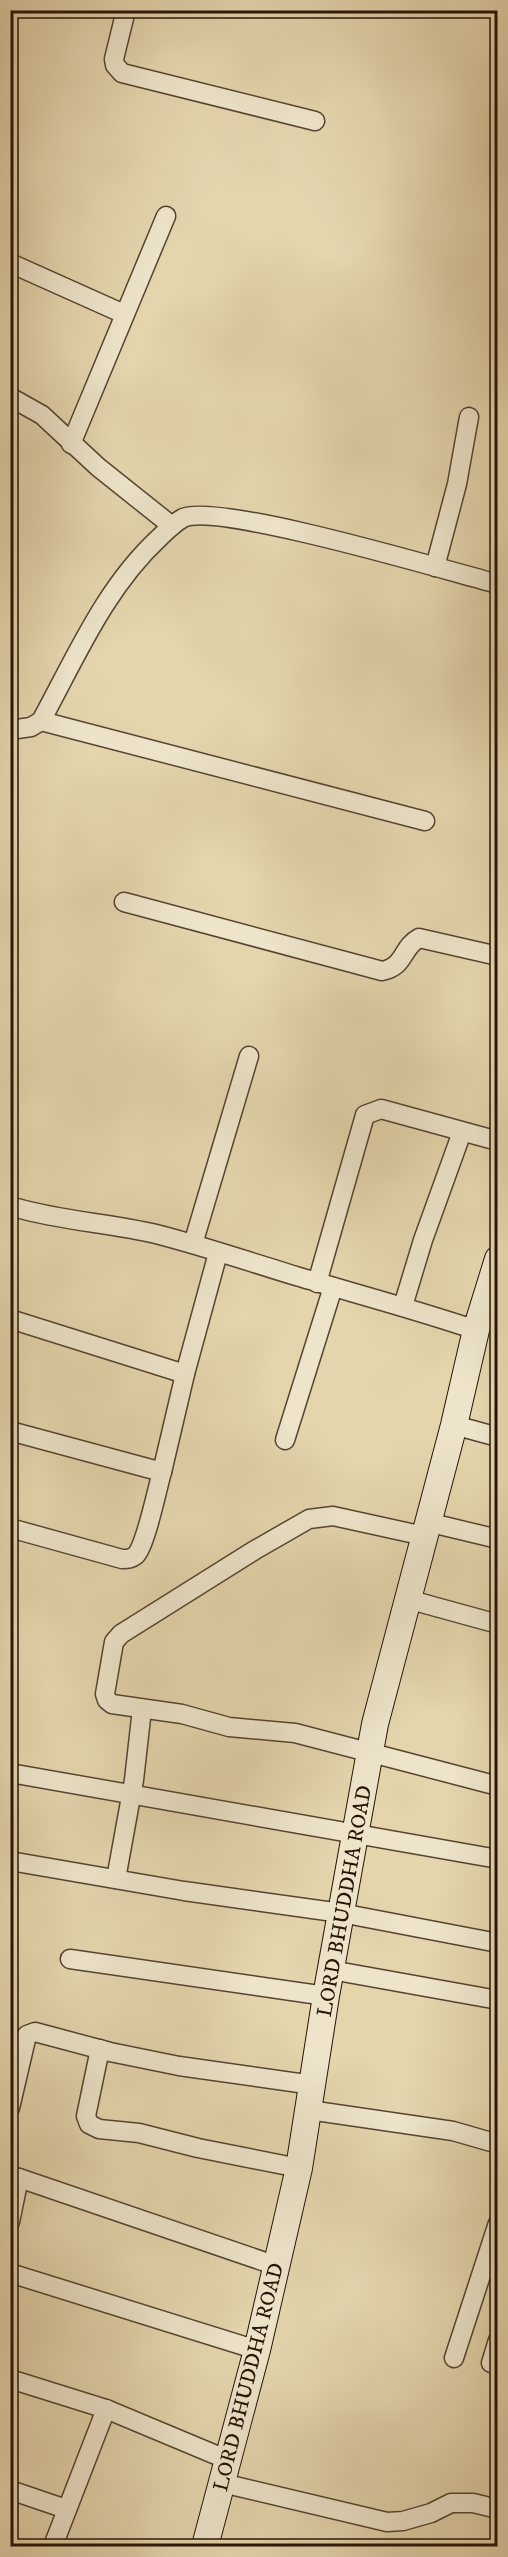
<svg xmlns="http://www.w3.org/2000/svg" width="508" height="2557" font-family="'IM FELL DW Pica',serif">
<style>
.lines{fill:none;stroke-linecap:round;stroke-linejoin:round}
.street-casing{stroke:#564431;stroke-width:21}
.secondary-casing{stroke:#271408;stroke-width:28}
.street{stroke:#ede4ca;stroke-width:18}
.secondary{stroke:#ede4ca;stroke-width:26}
.labels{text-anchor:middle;stroke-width:5;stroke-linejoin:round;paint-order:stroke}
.street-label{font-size:21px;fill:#271408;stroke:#ede4ca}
</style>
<rect width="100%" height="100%" fill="#e4d5ad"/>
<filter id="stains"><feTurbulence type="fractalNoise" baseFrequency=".00333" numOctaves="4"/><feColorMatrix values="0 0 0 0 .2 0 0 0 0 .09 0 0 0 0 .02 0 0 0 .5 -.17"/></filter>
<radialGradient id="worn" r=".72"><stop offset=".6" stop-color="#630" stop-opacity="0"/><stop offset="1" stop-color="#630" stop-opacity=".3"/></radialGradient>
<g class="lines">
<defs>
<g id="street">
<path d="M126 10 114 59 115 65 122 73 315 121"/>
<path d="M10 263 124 314"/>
<path d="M10 397 42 415 98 467 172 526"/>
<path d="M71 444 166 216"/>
<path d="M435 567 457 484 469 417"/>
<path d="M41 721 425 821"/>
<path d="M10 730 31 727 41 721C76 657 105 588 159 538 166 531 174 523 183 518 218 502 448 571 498 584"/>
<path d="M124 902 382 971C406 966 401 948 419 938L498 956"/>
<path d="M17 1208C62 1221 110 1223 156 1234 203 1246 250 1262 296 1276 357 1294 417 1310 476 1330"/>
<path d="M193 1244 249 1056"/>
<path d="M317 1283 365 1115 381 1109 498 1141"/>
<path d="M403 1306 423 1240 462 1132"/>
<path d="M10 1319 185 1374"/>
<path d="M454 1425 498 1437"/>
<path d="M10 1431 162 1472 185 1374 218 1253"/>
<path d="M285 1440 333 1287"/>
<path d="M427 1522 498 1539"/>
<path d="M10 1528 122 1559C128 1559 131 1559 136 1555 146 1544 157 1489 162 1472"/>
<path d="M424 1536 333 1516 309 1519 255 1550 121 1634 114 1642 105 1694 107 1700 112 1704 182 1714 229 1727 295 1733 498 1786"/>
<path d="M407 1599 498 1624"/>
<path d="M10 1773 498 1859"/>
<path d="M10 1861 184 1891 341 1913 498 1943"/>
<path d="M116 1879 134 1780 142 1709"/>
<path d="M70 1959 326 1996"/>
<path d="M331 1970 498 2000"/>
<path d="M100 2049 86 2116 89 2124 99 2129 139 2133 198 2148 299 2168"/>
<path d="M10 2108 27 2035 35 2032 110 2052 179 2066 313 2085"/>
<path d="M309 2110 453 2131 498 2144"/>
<path d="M10 2176 19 2178 10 2222"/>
<path d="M19 2178 277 2266"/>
<path d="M10 2273 257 2350"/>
<path d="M454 2358 498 2223"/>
<path d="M491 2363 498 2340"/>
<path d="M10 2379 106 2409 228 2460"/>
<path d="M222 2483 387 2522 403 2521 431 2513 451 2503H473L498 2509"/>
<path d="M10 2490 66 2509"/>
<path d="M53 2546 106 2409"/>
</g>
<path id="secondary" d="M205 2546 257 2350 299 2168 326 1996 375 1724 454 1425 476 1330 498 1259"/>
</defs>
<use href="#street" class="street-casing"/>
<use href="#secondary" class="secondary-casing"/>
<use href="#street" class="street"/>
<use href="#secondary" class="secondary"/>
</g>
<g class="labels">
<g class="street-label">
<text transform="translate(344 1901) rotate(-80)" y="7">LORD BHUDDHA ROAD</text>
<text transform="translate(248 2377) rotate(-76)" y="7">LORD BHUDDHA ROAD</text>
</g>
</g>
<rect width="508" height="2557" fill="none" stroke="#e4d5ad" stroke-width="36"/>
<rect x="12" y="12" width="484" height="2533" fill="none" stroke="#271408" stroke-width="3"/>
<rect x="18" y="18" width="472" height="2521" fill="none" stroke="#271408" stroke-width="1.5"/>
<rect width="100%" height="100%" filter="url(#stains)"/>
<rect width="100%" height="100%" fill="url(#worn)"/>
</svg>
